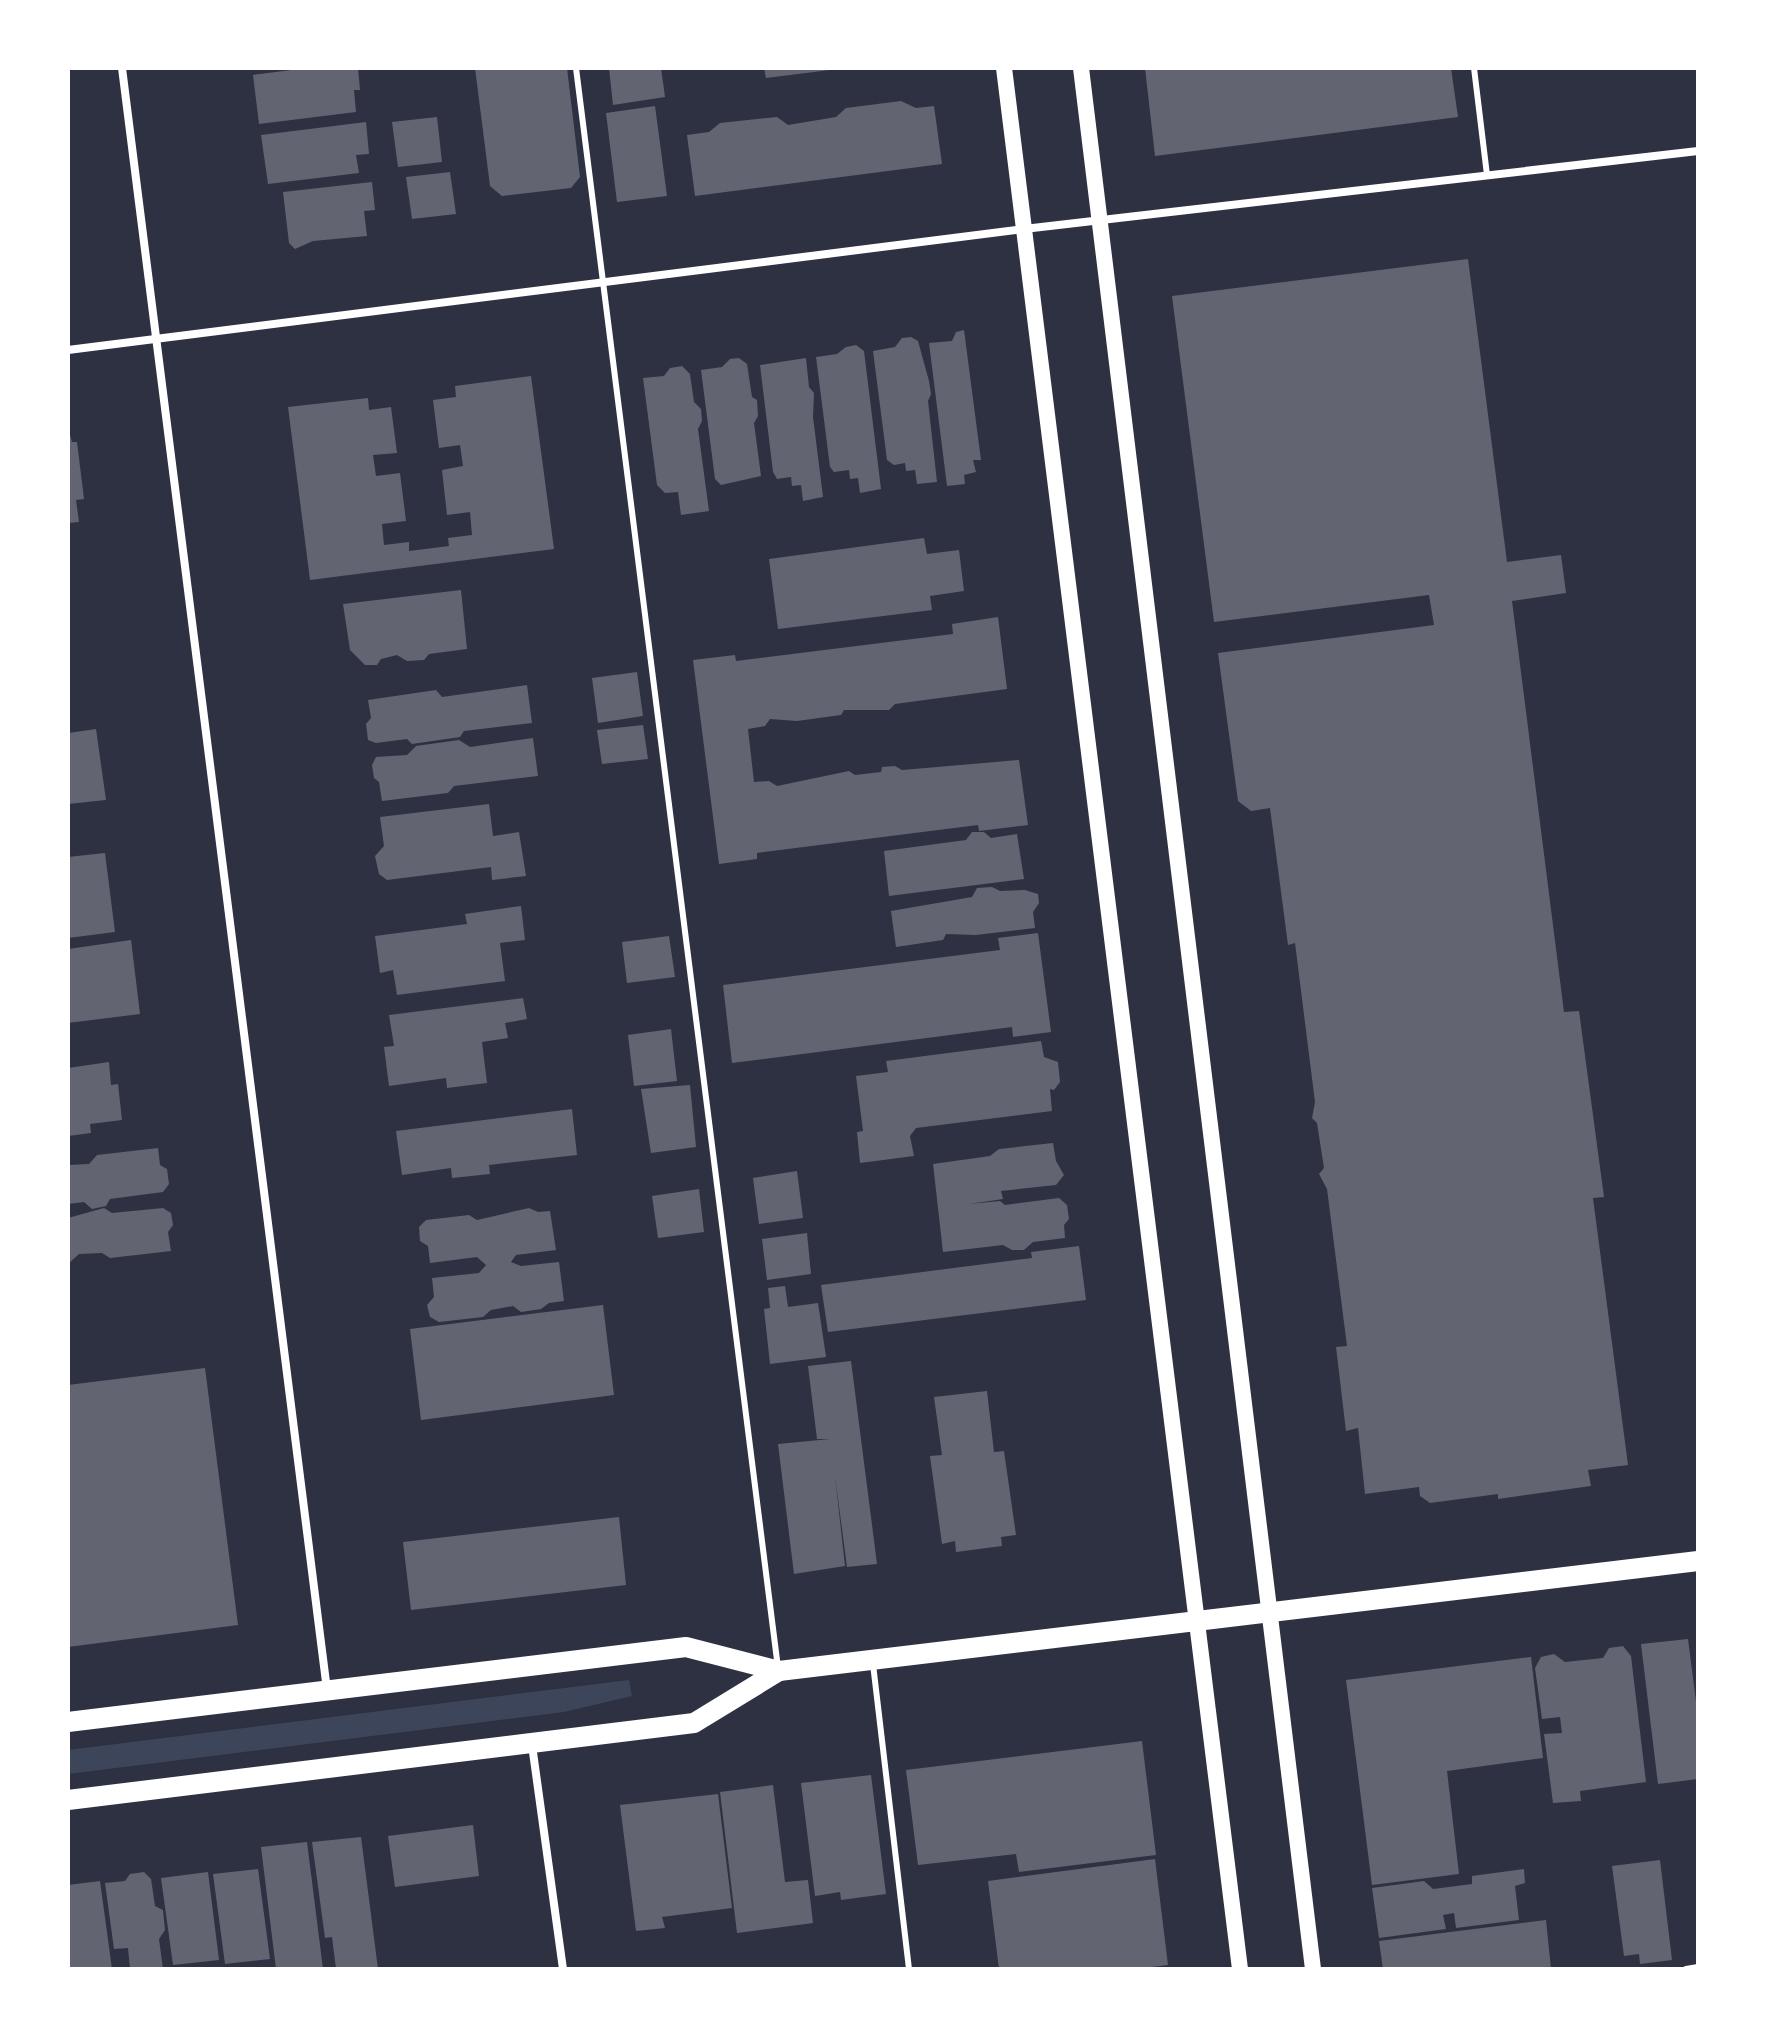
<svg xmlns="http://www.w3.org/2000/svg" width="1766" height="2037" font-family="Roboto,sans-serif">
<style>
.green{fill:#3c4559}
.building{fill:#626471}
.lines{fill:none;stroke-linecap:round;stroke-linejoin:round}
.service{stroke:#fff;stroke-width:6}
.minor{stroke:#fff;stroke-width:8}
.secondary{stroke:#fff;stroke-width:16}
.primary{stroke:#fff;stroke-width:20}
</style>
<rect width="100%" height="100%" fill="#2d3142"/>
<path class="green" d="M629 1680 632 1696 564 1712 68 1774V1750Z"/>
<g class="building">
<path d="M307 68H358L360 90H354L356 112 259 124 253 75Z"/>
<path d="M475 68H567L580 177 571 188 502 196 490 186Z"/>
<path d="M609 68H661L665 97 613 105Z"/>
<path d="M764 68H830V70L766 78Z"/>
<path d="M1145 68H1451L1458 117 1155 156Z"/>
<path d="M901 101 916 108 934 106 942 164 695 196 687 135 709 132 720 123 777 117 788 125 836 117 846 108Z"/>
<path d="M655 106 667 196 617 202 606 113Z"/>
<path d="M437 117 442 162 398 167 392 122Z"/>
<path d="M366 122 369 154 356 155 359 173 268 184 261 135Z"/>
<path d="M450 172 456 214 412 219 406 177Z"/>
<path d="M372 182 375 210 364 211 367 236 313 241 295 249 289 243 283 192Z"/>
<path d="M1468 259 1507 562 1561 555 1566 593 1512 601 1564 1012 1579 1011 1604 1197 1593 1198 1628 1465 1588 1470 1591 1486 1498 1499V1494L1430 1503 1420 1496 1419 1487 1365 1494 1358 1428 1346 1431 1336 1347 1347 1346 1327 1189 1319 1174 1324 1168 1317 1123 1312 1118 1315 1102 1295 943 1288 945 1270 808 1251 811 1238 801 1218 653 1434 625 1429 595 1214 622 1172 296Z"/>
<path d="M964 330 981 460H973L976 472 964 475 965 484 947 486 929 343 952 341 956 332Z"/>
<path d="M911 337 918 341 929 381 931 394 928 401 937 482 917 484 915 470 906 471 905 463 894 465 887 460 873 351 895 347 902 338Z"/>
<path d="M856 345 864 351 881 489 860 493 858 478 850 479 849 470 834 472 830 467 816 357 837 354 846 347Z"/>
<path d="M739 358 747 364 752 397 757 400 758 416 754 423 761 476 721 485 715 479 701 370 722 367 730 359Z"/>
<path d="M806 358 809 387 814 393 813 417 823 497 803 501 801 485 792 486 791 477 777 479 773 472 760 365Z"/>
<path d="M682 366 690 374 694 402 701 409 702 421 698 429 709 511 681 515 678 492 665 493 657 485 643 378 664 376 670 368Z"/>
<path d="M531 376 554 549 310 580 288 407 368 398 369 410 391 407 397 453 373 455 376 476 400 473 406 521 382 524 384 545 409 542V551L449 546 448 538 472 535 470 512 447 515 442 470 463 466 460 445 439 448 433 400 456 397 455 386Z"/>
<path d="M68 428 72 442H77L84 499 76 500 79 522 68 523Z"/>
<path d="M924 538 927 554 959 550 964 591 930 596 932 610 778 629 769 559Z"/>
<path d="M461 590 467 649 429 654 424 660 407 661 397 655 381 659 377 665H365L350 650 343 604Z"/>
<path d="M998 617 1007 689 895 704 889 710H844L841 715 797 721 770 719 765 726 748 729 754 782 769 781 777 786 849 771 855 775 881 772 882 767 895 766 902 770 1019 760 1028 825 979 831 978 825 757 853V859L719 864 693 660 735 655 736 661 953 634 952 624Z"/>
<path d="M637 672 643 716 598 723 592 678Z"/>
<path d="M527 685 532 723 464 731 460 737 412 744 407 739 376 743 368 740 366 724 371 718 368 700 436 690 442 697Z"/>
<path d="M643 725 648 759 602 764 597 730Z"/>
<path d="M96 729 106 800 68 804V733Z"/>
<path d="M533 738 538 776 454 786 448 793 382 801 379 782 374 778 372 765 376 757 407 755 416 746 459 740 470 747Z"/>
<path d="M489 804 493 836 519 832 526 876 492 880 491 867 387 880 379 874 375 856 384 846 380 817Z"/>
<path d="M972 832H984L991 838 1017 834 1024 879 889 896 884 851 966 840Z"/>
<path d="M105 853 115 932 68 938V857Z"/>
<path d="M992 887 1000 891 1025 890 1038 894 1039 903 1033 912 1035 928 976 935 946 934 943 940 896 947 891 911 972 897 977 888Z"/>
<path d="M521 906 525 940 500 943 505 981 397 995 393 970 380 973 375 936 467 924 465 914Z"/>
<path d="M1038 933 1051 1032 1013 1037 1012 1027 732 1063 723 985 1000 950 998 938Z"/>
<path d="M669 936 675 977 627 983 622 942Z"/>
<path d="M131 940 140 1014 68 1023V949Z"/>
<path d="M523 998 527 1019 505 1023 508 1038 482 1042 487 1083 447 1088 446 1078 389 1086 384 1047 394 1046 389 1015Z"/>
<path d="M671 1029 677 1081 634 1086 628 1035Z"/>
<path d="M1041 1041 1044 1057 1058 1062 1060 1082 1054 1090 1050 1089 1052 1111 916 1128 910 1136 914 1156 860 1163 857 1132 863 1131 856 1076 888 1072 886 1061Z"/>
<path d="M109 1062 111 1085 118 1084 122 1120 90 1124 91 1133 68 1136V1068Z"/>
<path d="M690 1085 696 1147 651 1153 641 1089Z"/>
<path d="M572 1109 577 1155 489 1165 490 1174 452 1178 451 1168 402 1175 396 1131Z"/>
<path d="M1053 1143 1056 1161 1064 1175 1056 1185 1001 1191 1003 1199 969 1204 1000 1201 1005 1205 1059 1198 1067 1205 1069 1219 1064 1225 1065 1238 1033 1242 1024 1250H1012L1003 1245 943 1252 933 1164 990 1156 999 1149Z"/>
<path d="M158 1148 160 1165 167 1169 169 1184 163 1192 110 1199 106 1206 92 1209 84 1202 68 1204V1165L89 1164 97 1155Z"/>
<path d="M797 1171 803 1218 759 1224 753 1178Z"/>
<path d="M699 1189 704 1232 658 1238 652 1196Z"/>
<path d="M104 1208 112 1213 163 1208 171 1213 173 1225 168 1232 171 1251 110 1258 102 1253 79 1254 68 1264V1218Z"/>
<path d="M529 1208 538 1212 550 1211 556 1250 516 1255 511 1262 521 1266 559 1262 564 1301 549 1303 541 1309 521 1312 513 1306 491 1310 483 1317 439 1322 430 1317 427 1305 434 1297 432 1278 479 1273 486 1265 477 1257 430 1263 428 1246 420 1241 419 1227 426 1220 469 1215 477 1220Z"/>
<path d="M807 1233 811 1274 767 1280 762 1239Z"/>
<path d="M1079 1246 1086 1300 828 1332 821 1285 1032 1258 1031 1252Z"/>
<path d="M785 1286 788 1307 818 1303 826 1357 770 1364 764 1309 770 1308 768 1288Z"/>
<path d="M603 1305 614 1395 421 1420 410 1329Z"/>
<path d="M851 1361 877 1564 847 1567 835 1476 845 1566 794 1574 778 1444 830 1439H817L808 1366Z"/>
<path d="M205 1368 238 1625 68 1647V1385Z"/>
<path d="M987 1391 994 1452 1004 1451 1016 1535 1001 1537 1002 1546 956 1552 955 1541 942 1544 930 1456 942 1455 934 1397Z"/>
<path d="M619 1517 626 1585 411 1610 403 1542Z"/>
<path d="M1688 1639 1698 1717V1779L1658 1784 1641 1644Z"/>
<path d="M1623 1646 1631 1656 1646 1782 1580 1791 1581 1801 1553 1803 1544 1734 1562 1733 1560 1717 1542 1719 1535 1668 1541 1657 1554 1654 1565 1662 1603 1658 1609 1648Z"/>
<path d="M1531 1657 1543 1758 1447 1771 1459 1874 1372 1885 1346 1680Z"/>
<path d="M1142 1741 1156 1855 1019 1872 1016 1854 918 1865 906 1770Z"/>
<path d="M871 1775 886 1894 841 1900 840 1892 815 1896 801 1783Z"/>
<path d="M773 1785 785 1882 808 1880 813 1923 737 1933 720 1792Z"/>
<path d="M718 1794 732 1908 662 1917 665 1928 636 1931 620 1805Z"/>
<path d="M473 1825 479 1876 395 1887 388 1836Z"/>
<path d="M361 1837 378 1969H336L332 1937 325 1938 312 1842Z"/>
<path d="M307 1842 323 1969H276L261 1847Z"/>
<path d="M1155 1859 1168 1965 1136 1969H999L988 1881Z"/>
<path d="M1660 1860 1672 1960 1640 1964 1639 1954 1624 1956 1612 1866Z"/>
<path d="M258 1869 270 1959 225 1964 213 1874Z"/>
<path d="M1524 1869 1525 1883 1515 1886 1519 1920 1456 1928 1454 1913 1443 1915 1446 1929 1379 1938 1372 1888 1424 1881 1433 1889 1472 1884V1876Z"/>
<path d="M144 1872 151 1879 155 1906 163 1910 165 1930 159 1939 163 1969H130L128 1948 114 1949 105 1883 125 1881 130 1874Z"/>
<path d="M208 1872 219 1960 173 1965 161 1878Z"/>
<path d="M100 1881 112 1969H68V1885Z"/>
<path d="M1546 1920 1551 1969H1383L1379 1941Z"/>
</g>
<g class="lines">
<g class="service">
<path d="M576 68 778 1668"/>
<path d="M1474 68 1487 175"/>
<path d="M873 1664 909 1969"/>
<path d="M1686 1969 1698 1967"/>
</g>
<g class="minor">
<path d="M122 68 327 1690"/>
<path d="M68 350 1024 229 1698 151"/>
<path d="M532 1745 563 1969"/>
</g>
<g class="secondary">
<path d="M1004 68 1240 1969"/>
<path d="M1081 68 1313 1969"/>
</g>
<g class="primary">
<path d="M68 1722 686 1647 779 1671 1698 1561"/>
<path d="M68 1800 694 1723 779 1671"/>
</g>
</g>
<rect width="1766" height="2037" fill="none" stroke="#ffffff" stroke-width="140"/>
</svg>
